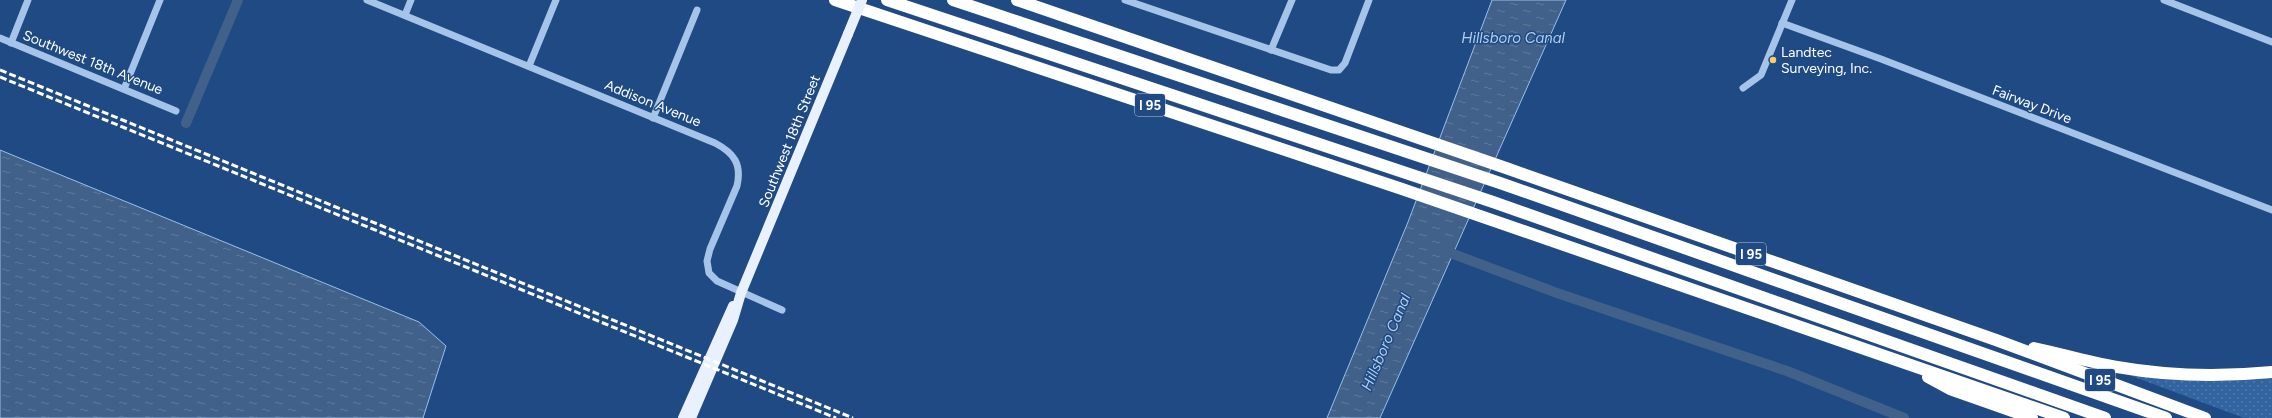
<svg xmlns="http://www.w3.org/2000/svg" width="2272" height="418" font-family="Figtree,sans-serif">
<style>
.green{fill:url(#green-dots)}
.water{fill:url(#water-ripples);stroke:#99bfeb}
.lines{fill:none;stroke-linecap:round;stroke-linejoin:round}
.canal{stroke:#41618a;stroke-width:10}
.minor{stroke:#a6c4e9;stroke-width:7}
.major{stroke:#e9f1fe;stroke-width:10}
.highway{stroke:#fff;stroke-width:12}
.rail{stroke:#fff;stroke-width:3;stroke-dasharray:7 3;stroke-linecap:butt}
.major-bridge{stroke:#e9f1fe;stroke-width:10}
.poi-dot{fill:#f8ce65;stroke:#1f4a83;stroke-width:1.5}
.labels{text-anchor:middle;stroke-width:3;stroke-linejoin:round;paint-order:stroke}
.shield{fill:#1f4a83;stroke:#bcc9da;stroke-width:1}
.shield-label{font-size:13px;font-weight:bold;fill:#fff}
.poi-label{font-size:14px;fill:#fff;stroke:#1f4a83;text-anchor:start}
.street-label{font-size:14px;fill:#fff;stroke:#1f4a83}
.water-label{font-size:15px;font-style:italic;fill:#b1cef1;stroke:#1f4a83}
</style>
<defs>
<pattern id="green-dots" width="8" height="8" patternUnits="userSpaceOnUse"><rect width="8" height="8" fill="#3264a1"/><path d="M2 2h.1M6 6h.1" fill="none" stroke="#517baf" stroke-width="1.8" stroke-linecap="round"/></pattern>
<pattern id="water-ripples" width="26" height="14" patternUnits="userSpaceOnUse"><rect width="26" height="14" fill="#41618a"/><path d="M2 4q2-2 4 0t4 0M15 11q2-2 4 0t4 0" fill="none" stroke="#5e799c"/></pattern>
</defs>
<rect width="100%" height="100%" fill="#1f4a83"/>
<path class="green" d="M2129 372 2272 376V418H2244L2129 375Z"/>
<g class="water">
<path d="M1492 0H1566L1380 418H1327L1408 222Z"/>
<path d="M0 150 419 322 446 346 423 418H0Z"/>
</g>
<g class="lines">
<g class="canal">
<path d="M186 123 238 0"/>
<path d="M1440 249 1557 293 1787 371 1904 418"/>
</g>
<g class="minor">
<path d="M367 0 715 143C734 153 742 164 737 186L710 249 707 261 709 273 717 281 782 310"/>
<path d="M1125 0 1331 70H1339L1345 63 1369 0"/>
<path d="M2164 0 2272 42"/>
<path d="M405 15 411 0"/>
<path d="M1782 23 1881 59 2272 210"/>
<path d="M0 38 176 111"/>
<path d="M11 43 28 0"/>
<path d="M1271 50 1292 0"/>
<path d="M529 66 556 0"/>
<path d="M1743 88 1761 75 1792 0"/>
<path d="M124 89 160 0"/>
<path d="M653 118 697 10"/>
</g>
<g class="major">
<path d="M683 418 733 306"/>
<path d="M691 418 733 320 741 293 848 34"/>
</g>
<g class="highway">
<path d="M835 0 1402 189 2064 418"/>
<path d="M887 0 1493 202 2105 418"/>
<path d="M953 0 1500 183 2166 418"/>
<path d="M1017 0 1506 168 1996 340 2205 418"/>
<path d="M2034 348C2062 354 2089 362 2117 367 2168 376 2220 377 2272 372"/>
<path d="M1928 377 1950 389 2032 418"/>
</g>
<g class="rail">
<path d="M0 70 853 418"/>
<path d="M0 77 836 418"/>
</g>
<path class="major-bridge" d="M848 34 862 0"/>
</g>
<circle class="poi-dot" cx="1773" cy="60" r="4"/>
<g class="labels">
<g class="shield">
<rect x="1135" y="94" width="30" height="22" rx="3"/>
<rect x="1736" y="243" width="30" height="22" rx="3"/>
<rect x="2085" y="369" width="30" height="22" rx="3"/>
</g>
<g class="shield-label">
<text x="1150" y="110">I 95</text>
<text x="1751" y="259">I 95</text>
<text x="2100" y="385">I 95</text>
</g>
<g class="poi-label">
<text x="1781" y="57">Landtec<tspan x="1781" dy="16">Surveying, Inc.</tspan></text>
</g>
<g class="street-label">
<text transform="translate(93 62) rotate(22)" y="5">Southwest 18th Avenue</text>
<text transform="translate(653 103) rotate(22)" y="5">Addison Avenue</text>
<text transform="translate(2032 104) rotate(21)" y="5">Fairway Drive</text>
<text transform="translate(789 141) rotate(-68)" y="5">Southwest 18th Street</text>
</g>
<g class="water-label">
<text x="1513" y="43">Hillsboro Canal</text>
<text transform="translate(1386 342) rotate(-67)" y="5">Hillsboro Canal</text>
</g>
</g>
</svg>
